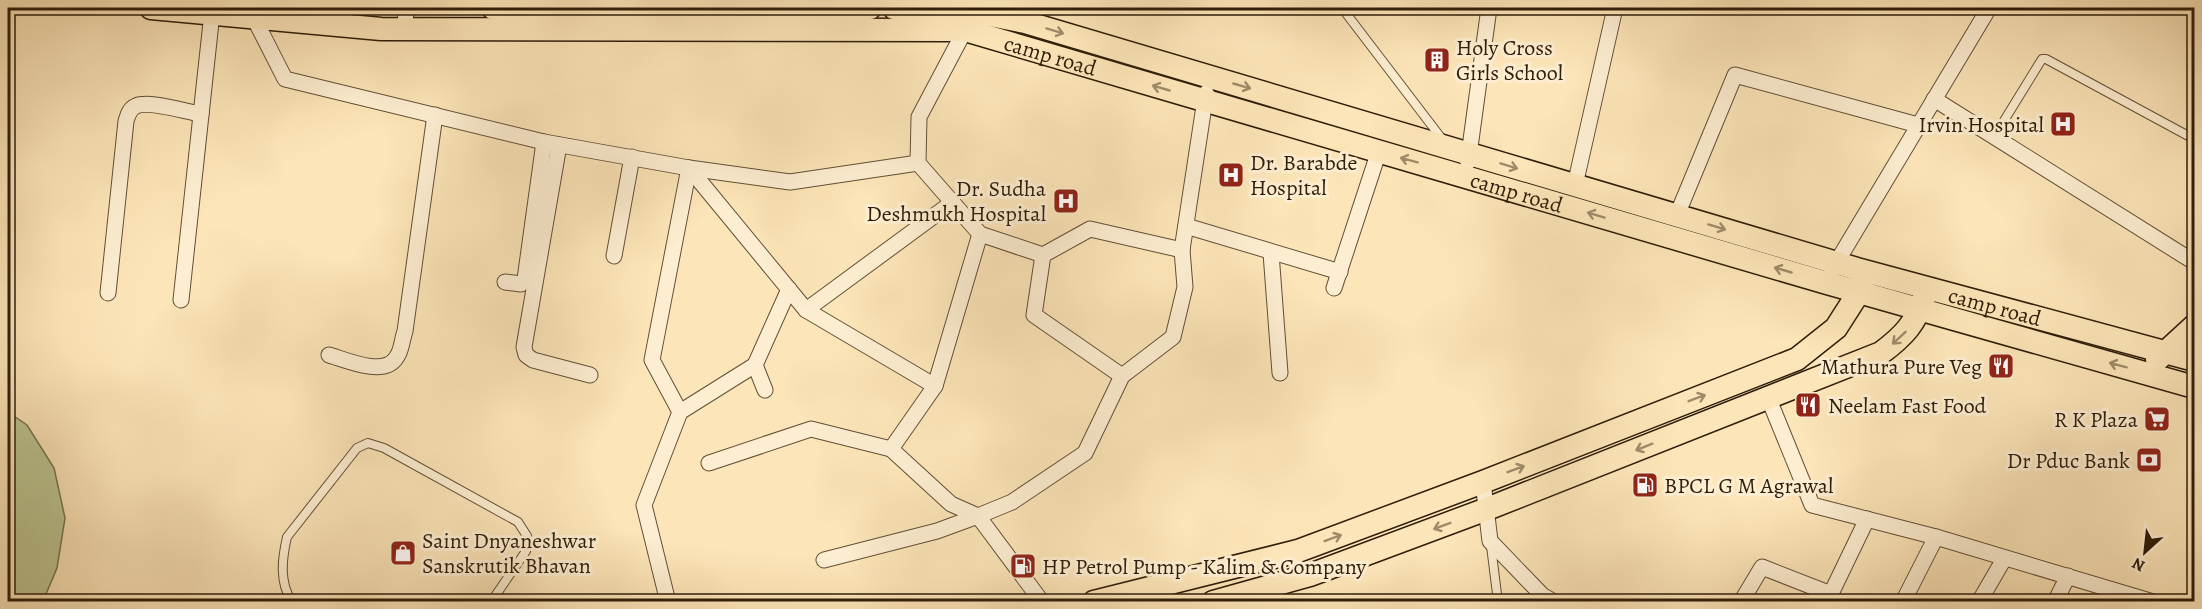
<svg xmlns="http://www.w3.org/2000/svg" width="2202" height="609" font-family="Alegreya,serif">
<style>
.green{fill:#bcc591;stroke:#75714e;stroke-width:1.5}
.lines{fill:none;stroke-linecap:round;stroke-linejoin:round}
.lane-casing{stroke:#624f36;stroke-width:10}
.street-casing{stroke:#624f36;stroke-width:17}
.primary-casing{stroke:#2e1d0a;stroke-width:25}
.lane{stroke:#fdeed1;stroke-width:8}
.street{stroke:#fdeed1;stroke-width:15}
.primary{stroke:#fce5b8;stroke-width:22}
.oneway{stroke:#9f8b6a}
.labels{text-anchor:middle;stroke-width:6;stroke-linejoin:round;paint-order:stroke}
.poi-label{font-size:22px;fill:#2e1d0a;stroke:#fdeed1;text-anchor:start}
.street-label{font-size:22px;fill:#2e1d0a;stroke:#fdeed1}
</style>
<rect width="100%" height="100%" fill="#fce5b8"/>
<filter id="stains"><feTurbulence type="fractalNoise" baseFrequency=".00333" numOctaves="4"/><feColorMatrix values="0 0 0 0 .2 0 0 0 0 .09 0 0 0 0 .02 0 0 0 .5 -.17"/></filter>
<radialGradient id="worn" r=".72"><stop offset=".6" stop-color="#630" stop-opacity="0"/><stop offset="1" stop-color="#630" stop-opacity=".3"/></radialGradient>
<path class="green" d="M8 412 27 425 54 468 65 518 57 568 43 601H8Z"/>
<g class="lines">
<defs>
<g id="lane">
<path d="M1342 8 1442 139"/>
<path d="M1994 137 2042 59H2046L2194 139"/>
<path d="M1491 546 1498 602"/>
<path d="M292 602C279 582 282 559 287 537L357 448 368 443 384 448 518 522 527 536 526 551 491 602"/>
</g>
<g id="street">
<path d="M254 18 285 79 544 142 689 168 790 182 918 163"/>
<path d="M405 29 406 8"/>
<path d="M965 30 919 117 918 163 980 234 1043 255"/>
<path d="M1934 99 2194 262"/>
<path d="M559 145 524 347 526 355 533 360 590 375"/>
<path d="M1468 162 1489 8"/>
<path d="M689 168 806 310 935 386"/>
<path d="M1575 185 1615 8"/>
<path d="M1677 215 1735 75 1918 125"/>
<path d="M1186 226 1340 272"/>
<path d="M1271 253 1280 373"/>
<path d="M614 256 632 157"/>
<path d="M1832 270 1989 8"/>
<path d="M505 282 521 284 525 279 544 142"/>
<path d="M1334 288 1379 151"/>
<path d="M108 293 126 121C128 115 129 109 136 106 149 100 186 112 201 114"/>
<path d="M181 300 212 13"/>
<path d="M806 310 953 202"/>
<path d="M329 355C346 360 384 377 396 358 402 351 402 339 405 331L435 115"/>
<path d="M755 365 765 390"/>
<path d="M1122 376 1034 315 1043 255 1090 229 1182 250"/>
<path d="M1768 397 1812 505 1936 537 2153 602"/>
<path d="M680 412 652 360 689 168"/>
<path d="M891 449 935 386 980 234"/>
<path d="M709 463 811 429 891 449 951 504 978 516 1012 502 1085 453 1122 376 1173 337 1185 287 1182 250 1206 93"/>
<path d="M1483 482 1490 541 1542 595 1554 602"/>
<path d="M824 560 937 531 978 516 1042 602"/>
<path d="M668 602 644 505 680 412 755 365 789 289"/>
<path d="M1741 602 1762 567 1831 594"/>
<path d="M1827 602 1867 519"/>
<path d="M1903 602 1936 537"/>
<path d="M1979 602 2004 559"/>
<path d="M2055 602 2068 576"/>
</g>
<g id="primary">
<path id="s1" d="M151 8 381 29 965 30 1827 283 2194 387"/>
<path d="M493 8H870"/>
<path id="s2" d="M894 8 965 10 1025 22 1857 269 2194 360"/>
<path d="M2157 360 2194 326"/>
<path d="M1094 602 1298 551 1483 482 1797 359 1836 328 1859 292 1863 279"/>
<path d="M1213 602 1310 575 1487 509 1881 353C1904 336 1916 323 1925 295"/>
</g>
</defs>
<use href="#lane" class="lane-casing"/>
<use href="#street" class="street-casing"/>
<use href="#primary" class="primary-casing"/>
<use href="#lane" class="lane"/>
<use href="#street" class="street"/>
<use href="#primary" class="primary"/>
</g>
<defs><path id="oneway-shaft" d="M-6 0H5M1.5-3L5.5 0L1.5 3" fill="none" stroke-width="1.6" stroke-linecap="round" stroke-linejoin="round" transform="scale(1.5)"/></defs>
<g class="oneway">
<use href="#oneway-shaft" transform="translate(1055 31) rotate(17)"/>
<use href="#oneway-shaft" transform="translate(1242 86) rotate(16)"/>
<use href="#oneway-shaft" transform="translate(1161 88) rotate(-164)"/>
<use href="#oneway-shaft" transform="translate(1409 160) rotate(-165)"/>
<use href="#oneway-shaft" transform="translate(1509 166) rotate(17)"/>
<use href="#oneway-shaft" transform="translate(1596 215) rotate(-163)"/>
<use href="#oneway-shaft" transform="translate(1717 227) rotate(17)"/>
<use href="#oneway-shaft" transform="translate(1783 270) rotate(-164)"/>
<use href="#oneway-shaft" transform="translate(1899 338) rotate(137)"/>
<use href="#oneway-shaft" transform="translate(2118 365) rotate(-165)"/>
<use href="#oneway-shaft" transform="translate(1697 398) rotate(-21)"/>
<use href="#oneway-shaft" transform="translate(1644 447) rotate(158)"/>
<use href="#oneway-shaft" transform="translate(1516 469) rotate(-21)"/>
<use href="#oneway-shaft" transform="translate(1442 526) rotate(160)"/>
<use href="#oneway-shaft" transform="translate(1333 538) rotate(-20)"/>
</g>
<defs>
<symbol id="building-square" viewBox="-11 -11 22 22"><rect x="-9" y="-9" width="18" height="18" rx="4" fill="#8f2418" stroke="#fdeed1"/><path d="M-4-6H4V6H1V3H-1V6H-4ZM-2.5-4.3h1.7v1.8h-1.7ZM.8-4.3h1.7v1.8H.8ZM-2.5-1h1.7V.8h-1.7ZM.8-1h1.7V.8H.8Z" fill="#fff"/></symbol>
<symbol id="hospital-square" viewBox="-11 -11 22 22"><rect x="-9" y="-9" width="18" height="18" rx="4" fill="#8f2418" stroke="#fdeed1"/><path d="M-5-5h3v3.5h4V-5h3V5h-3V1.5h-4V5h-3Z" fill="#fff"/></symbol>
<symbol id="restaurant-square" viewBox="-11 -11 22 22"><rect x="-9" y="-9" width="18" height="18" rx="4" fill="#8f2418" stroke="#fdeed1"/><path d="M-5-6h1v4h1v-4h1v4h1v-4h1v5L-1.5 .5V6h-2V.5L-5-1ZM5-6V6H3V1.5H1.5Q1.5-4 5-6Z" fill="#fff"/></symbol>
<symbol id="supermarket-square" viewBox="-11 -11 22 22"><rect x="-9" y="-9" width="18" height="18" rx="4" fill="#8f2418" stroke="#fdeed1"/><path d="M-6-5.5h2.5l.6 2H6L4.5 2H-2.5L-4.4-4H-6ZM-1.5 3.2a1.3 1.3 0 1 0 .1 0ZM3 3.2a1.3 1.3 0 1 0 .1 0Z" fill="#fff"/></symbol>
<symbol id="bank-square" viewBox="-11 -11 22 22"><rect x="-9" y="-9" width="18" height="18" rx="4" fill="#8f2418" stroke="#fdeed1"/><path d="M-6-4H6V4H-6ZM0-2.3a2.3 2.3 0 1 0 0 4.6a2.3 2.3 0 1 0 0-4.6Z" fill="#fff"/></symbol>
<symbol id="fuel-square" viewBox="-11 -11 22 22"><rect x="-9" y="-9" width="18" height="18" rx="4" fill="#8f2418" stroke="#fdeed1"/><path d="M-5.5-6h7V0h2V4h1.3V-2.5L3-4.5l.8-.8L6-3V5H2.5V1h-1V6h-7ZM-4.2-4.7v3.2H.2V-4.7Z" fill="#fff"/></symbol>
<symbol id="shop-square" viewBox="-11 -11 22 22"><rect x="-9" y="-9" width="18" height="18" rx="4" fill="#8f2418" stroke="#fdeed1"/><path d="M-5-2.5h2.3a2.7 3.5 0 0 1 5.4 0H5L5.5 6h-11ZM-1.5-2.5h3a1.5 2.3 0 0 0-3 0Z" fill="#fff"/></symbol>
</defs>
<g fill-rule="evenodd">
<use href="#building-square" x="1422" y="45" width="30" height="30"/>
<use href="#hospital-square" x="2048" y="109" width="30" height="30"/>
<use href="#hospital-square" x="1216" y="160" width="30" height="30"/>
<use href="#hospital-square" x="1051" y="186" width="30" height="30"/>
<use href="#restaurant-square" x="1986" y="351" width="30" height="30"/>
<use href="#restaurant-square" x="1793" y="390" width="30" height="30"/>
<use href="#supermarket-square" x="2142" y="404" width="30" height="30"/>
<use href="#bank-square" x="2134" y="445" width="30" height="30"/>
<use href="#fuel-square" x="1630" y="470" width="30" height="30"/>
<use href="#shop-square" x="388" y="538" width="30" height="30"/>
<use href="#fuel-square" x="1008" y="551" width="30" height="30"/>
</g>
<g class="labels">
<g class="poi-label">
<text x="1456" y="55">Holy Cross<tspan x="1456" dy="25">Girls School</tspan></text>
<text x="2044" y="132" text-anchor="end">Irvin Hospital</text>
<text x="1250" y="170">Dr. Barabde<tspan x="1250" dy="25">Hospital</tspan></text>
<text x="1046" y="196" text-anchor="end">Dr. Sudha<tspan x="1046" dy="25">Deshmukh Hospital</tspan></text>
<text x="1982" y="374" text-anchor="end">Mathura Pure Veg</text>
<text x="1828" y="413">Neelam Fast Food</text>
<text x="2138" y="427" text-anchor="end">R K Plaza</text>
<text x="2130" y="468" text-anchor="end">Dr Pduc Bank</text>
<text x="1664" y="493">BPCL G M Agrawal</text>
<text x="422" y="548">Saint Dnyaneshwar<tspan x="422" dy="25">Sanskrutik Bhavan</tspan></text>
<text x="1042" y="574">HP Petrol Pump - Kalim &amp; Company</text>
</g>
<g class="street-label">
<text dy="8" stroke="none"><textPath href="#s1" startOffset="904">camp road</textPath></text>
<text dy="8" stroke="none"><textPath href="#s1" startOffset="1390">camp road</textPath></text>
<text dy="8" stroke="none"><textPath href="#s2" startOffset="1143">camp road</textPath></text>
</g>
</g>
<rect width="2202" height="609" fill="none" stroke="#fce5b8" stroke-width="30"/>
<rect x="9" y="9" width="2184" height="591" fill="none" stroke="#2e1d0a" stroke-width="3"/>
<rect x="15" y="15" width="2172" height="579" fill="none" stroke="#2e1d0a" stroke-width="1.5"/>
<g transform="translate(2145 552) rotate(207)" stroke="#fdeed1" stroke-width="4.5" paint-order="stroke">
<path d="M0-4.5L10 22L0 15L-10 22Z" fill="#2e1d0a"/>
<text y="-9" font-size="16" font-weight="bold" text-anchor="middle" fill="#2e1d0a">N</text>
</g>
<rect width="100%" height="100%" filter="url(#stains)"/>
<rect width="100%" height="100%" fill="url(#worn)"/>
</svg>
